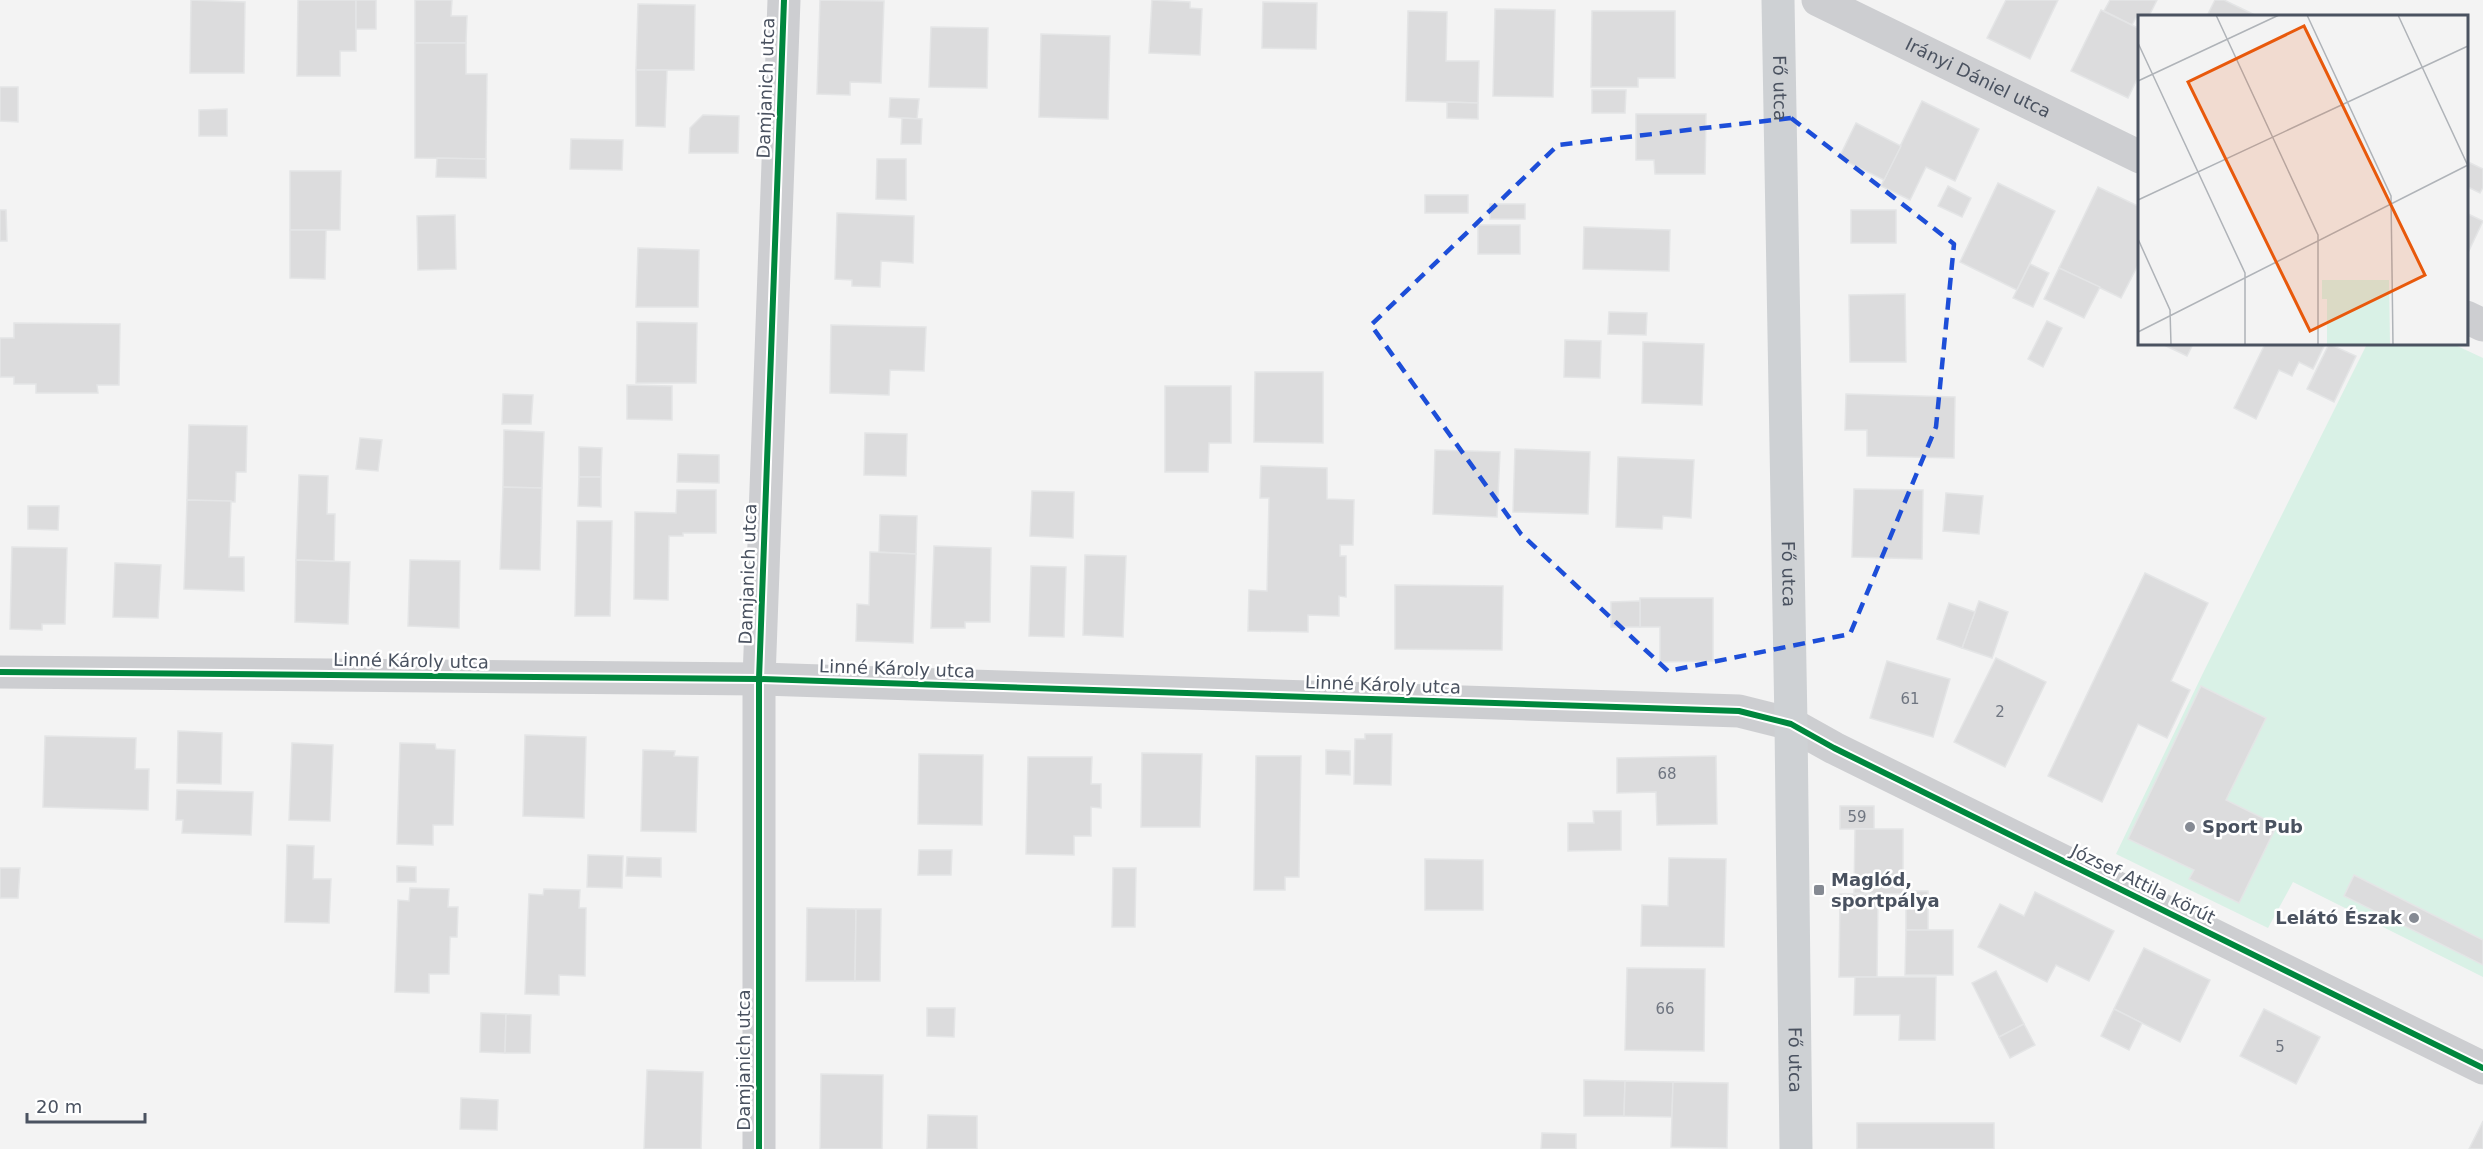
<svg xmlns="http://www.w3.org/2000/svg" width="2483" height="1149" font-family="'DejaVu Sans',sans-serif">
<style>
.green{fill:#d9f1e6}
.building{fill:#dcdcdd;stroke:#e4e5e6;stroke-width:1.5}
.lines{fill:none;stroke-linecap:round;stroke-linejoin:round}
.minor{stroke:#cdced1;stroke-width:33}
.secondary{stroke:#ced1d4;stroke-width:33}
.cycleway-casing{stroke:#fff;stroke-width:10}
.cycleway{stroke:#00873e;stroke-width:6}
.marked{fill:none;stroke:#1d4ed8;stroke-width:4.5;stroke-dasharray:12 8;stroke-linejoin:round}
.poi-dot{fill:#858a93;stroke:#fff;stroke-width:2}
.labels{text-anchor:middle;stroke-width:5;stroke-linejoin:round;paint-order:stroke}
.number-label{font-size:15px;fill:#6f7580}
.street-label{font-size:18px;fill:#4a5260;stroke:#fff}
.poi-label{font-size:18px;font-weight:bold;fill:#4a5260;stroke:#fff;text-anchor:start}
.inset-road{fill:none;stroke:#afb3b8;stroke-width:1.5}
.view{fill:#e8590c;fill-opacity:0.15;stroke:#e8590c;stroke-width:3}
.inset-edge{fill:none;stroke:#4a5260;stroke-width:3}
</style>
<rect width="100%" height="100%" fill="#f3f3f3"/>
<path class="green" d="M2367 344H2453L2483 358V977L2293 882 2268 928 2116 854 2204 671Z"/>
<g class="building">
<path d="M191 0 245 2 244 73H190Z"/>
<path d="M298 0H356V51H340V76H297Z"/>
<rect x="356" y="0" width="20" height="29"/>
<path d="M415 0H452L451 16H467L466 43H415Z"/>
<path d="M820 0 884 1 881 83 850 82V95L817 94Z"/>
<path d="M1152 0 1190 2V8L1202 9 1200 55 1149 53Z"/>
<path d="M2006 0H2058L2030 59 1987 38Z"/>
<path d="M2110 0H2157L2149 16 2138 14 2132 25 2104 11Z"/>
<path d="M2215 0H2224L2257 16H2207Z"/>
<path d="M1263 2 1317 3 1316 49 1262 48Z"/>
<path d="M638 4 695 5 694 70H636Z"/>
<path d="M1495 9 1555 10 1553 97 1493 96Z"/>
<path d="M2101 10 2140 29V73L2128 98 2071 71Z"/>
<path d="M1408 11 1447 12 1446 61H1479L1478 103 1406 101Z"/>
<path d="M1592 11H1675V78H1638V87H1591Z"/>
<path d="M931 27 988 28 987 88 929 87Z"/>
<path d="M1041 34 1110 36 1108 119 1039 117Z"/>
<path d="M415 43H466V74H487L486 159 415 158Z"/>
<path d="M636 70H667L665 127 636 126Z"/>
<path d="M0 87H18V122L0 121Z"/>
<path d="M1592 90H1626L1625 113H1592Z"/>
<path d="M890 98 919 99 917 119 889 117Z"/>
<path d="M1922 101 1979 129 1955 181 1926 167 1910 200 1881 186Z"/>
<path d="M1447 102 1478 103V119L1447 118Z"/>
<path d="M227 109V136H199V110Z"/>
<path d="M1636 114H1706L1705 174H1655L1654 160H1636Z"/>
<path d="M703 115 739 116 738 153H689L690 128Z"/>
<path d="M902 118 922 119 921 144H901Z"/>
<path d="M1856 123 1901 146 1884 180 1839 158Z"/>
<path d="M571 139 623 140 622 170 570 169Z"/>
<path d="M437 158 486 159V178L436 177Z"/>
<path d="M877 159H906V200L876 199Z"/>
<path d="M2466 161 2483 169V187L2480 193 2466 186Z"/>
<path d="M290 171H341L340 230H290Z"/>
<path d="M1998 183 2055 211 2017 290 1960 262Z"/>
<path d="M1948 186 1971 198 1962 217 1938 206Z"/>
<path d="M2098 187 2140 207V261L2121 298 2059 268Z"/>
<rect x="1425" y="195" width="43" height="18"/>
<rect x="1490" y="204" width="35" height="15"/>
<path d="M0 210H6L7 241H0Z"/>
<rect x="1851" y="210" width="45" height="33"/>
<path d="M837 213 914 216 913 263 881 261 880 287 852 286V280L835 279Z"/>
<path d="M2466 213 2483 221 2466 257Z"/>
<path d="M455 215 456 269 418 270 417 216Z"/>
<rect x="1478" y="225" width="42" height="29"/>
<path d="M1584 227 1670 230 1669 271 1583 269Z"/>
<path d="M290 230H326L325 279 290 278Z"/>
<path d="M638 248 699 250 698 307H636Z"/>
<path d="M2030 264 2049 273 2033 307 2013 298Z"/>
<path d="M2059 268 2100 287 2084 318 2044 299Z"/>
<path d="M1905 294 1906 362H1850L1849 295Z"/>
<path d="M1609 312 1647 313 1646 335 1608 334Z"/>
<path d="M2047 321 2062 328 2043 367 2028 359Z"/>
<path d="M637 322 697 323 696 383H636Z"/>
<path d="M14 323 120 324 119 385H97L98 393H36V384H14V377H0V338H14Z"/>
<path d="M831 325 926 327 924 371 890 370 889 395 830 393Z"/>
<path d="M1565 340 1601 341 1600 378 1564 377Z"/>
<path d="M1643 342 1704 344 1702 405 1642 403Z"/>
<path d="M2162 344H2193L2187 356Z"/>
<path d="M2265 344H2325L2313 369 2299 362 2292 376 2279 370 2256 419 2234 408Z"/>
<path d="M2329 344 2356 356 2334 402 2307 389Z"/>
<path d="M1255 372H1323V443L1254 442Z"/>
<path d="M627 385 672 386V420L627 419Z"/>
<path d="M1165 386H1231V443H1209L1208 472H1165Z"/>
<path d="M503 394 533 395 531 424H502Z"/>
<path d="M1846 394 1955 397 1954 458 1867 456V430H1845Z"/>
<path d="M189 425 247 426 246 472H236L235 502 187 500Z"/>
<path d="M504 430 544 432 542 488 503 487Z"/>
<path d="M865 433 907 434 906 476 864 475Z"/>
<path d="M360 438 382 440 378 471 356 469Z"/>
<path d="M579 447 602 448 601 477H579Z"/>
<path d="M1515 449 1590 452 1588 514 1513 512Z"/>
<path d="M1435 450 1500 452 1497 517 1433 514Z"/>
<path d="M678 454 719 455V483L677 482Z"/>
<path d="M1618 457 1694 460 1691 518 1663 516 1662 529 1616 527Z"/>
<path d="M1261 466 1327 468V499L1354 500 1353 545H1340V556H1346V597L1339 596V616L1308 615V632L1248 631 1249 590 1267 591 1269 498H1260Z"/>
<path d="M299 475 328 476 327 514H335L334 561 296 560Z"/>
<path d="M579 477H601V507L578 506Z"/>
<path d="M503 487 542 488 540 570 500 569Z"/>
<path d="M1854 489 1923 490 1922 559 1852 557Z"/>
<path d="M677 490H716V533H683V536H669L668 600 634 599 635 512 676 513Z"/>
<path d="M1032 491 1074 492 1073 538 1030 536Z"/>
<path d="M1946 493 1983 496 1979 534 1943 531Z"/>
<path d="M187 500 231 501 229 557H244V591L184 589Z"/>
<path d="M28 506H59L58 530 28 529Z"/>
<path d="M880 515 917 516 916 554 879 552Z"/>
<path d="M577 521H612L610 616H575Z"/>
<path d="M934 546 991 548 990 622H965V628H931Z"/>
<path d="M12 547 67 548 65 624H42V630L10 629Z"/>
<path d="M870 552 916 554 913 643 856 641 857 604 869 605Z"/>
<path d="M1085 555 1126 556 1123 637 1083 635Z"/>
<path d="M296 560 350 562 348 624 295 622Z"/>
<path d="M410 560 460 561 459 628 408 626Z"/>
<path d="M115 563 161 565 158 618 113 617Z"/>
<path d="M1031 566 1066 567 1064 637 1029 636Z"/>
<path d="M2145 573 2208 603 2171 681 2190 690 2167 738 2138 724 2102 802 2048 776Z"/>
<path d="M1395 585 1503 586 1502 650 1395 649Z"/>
<path d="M1640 598H1713V661L1660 662V627H1640Z"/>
<path d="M1640 601V627H1611V602Z"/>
<path d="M1979 601 2008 612 1992 658 1962 648Z"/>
<path d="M1949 603 1975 612 1962 648 1937 639Z"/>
<path d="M1996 658 2046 682 2005 767 1954 742Z"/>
<path d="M1887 661 1950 679 1933 737 1870 718Z"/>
<path d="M2201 686 2266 718 2226 800 2277 825 2239 903 2189 879 2194 870 2128 839Z"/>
<path d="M178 731 222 733 221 784 177 783Z"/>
<path d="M1365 734H1392L1391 785 1354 784 1355 739H1365Z"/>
<path d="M525 735 586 737 584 818 523 816Z"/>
<path d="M45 736 136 738 135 769H149L148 810 43 807Z"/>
<path d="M292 743 333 745 330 821 289 820Z"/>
<path d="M400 743 435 744 436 749 455 750 453 825H433V845L397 844Z"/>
<path d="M643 750 675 751 674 756 698 757 696 832 641 831Z"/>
<path d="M1326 750 1350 751V775L1326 774Z"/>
<path d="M1142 753 1202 754 1200 827H1141Z"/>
<path d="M919 754 983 755 982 825 918 824Z"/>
<path d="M1256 756H1301L1299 877H1285V890H1254Z"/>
<path d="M1716 756 1717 824 1657 825 1656 792 1617 793V758Z"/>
<path d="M1028 757H1092L1091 784H1101V808L1091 807V836H1074V855L1026 854Z"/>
<path d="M177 790 253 792 251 835 182 833 183 820H176Z"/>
<rect x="1840" y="806" width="34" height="23"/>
<path d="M1593 811H1621V850L1568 851V823H1594Z"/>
<path d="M1855 829H1903V894L1854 893Z"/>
<path d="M287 845 314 846 313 879H331L329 923 285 922Z"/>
<path d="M919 850H952L951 875H918Z"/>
<path d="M588 855 623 856 622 888 587 887Z"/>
<path d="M627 857 661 858V877L626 876Z"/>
<path d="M1669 858 1726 859 1724 947 1641 946 1642 905 1668 906Z"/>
<path d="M1425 859 1483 860V910H1425Z"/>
<path d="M397 866 416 867V882H397Z"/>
<path d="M0 868H20L18 898H0Z"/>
<path d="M1113 868H1136L1135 927H1112Z"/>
<path d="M2354 875 2483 940V965L2344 896Z"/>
<path d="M410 888 449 889 448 907H458L457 937H450L449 974H429V993L395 992 398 900 409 901Z"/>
<path d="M544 889 580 890 579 908H586L585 976 559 975V995L525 994 529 894 543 895Z"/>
<path d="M1906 891H1928V931L1906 930Z"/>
<path d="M2035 892 2114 931 2089 981 2056 965 2047 982 1978 947 2000 904 2024 916Z"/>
<path d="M1840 894H1878L1877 977H1839Z"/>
<path d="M807 908 856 909 855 981H806Z"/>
<path d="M856 909H881L880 981H855Z"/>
<path d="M1906 930H1953V975H1905Z"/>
<path d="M2144 948 2210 980 2180 1042 2114 1009Z"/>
<path d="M1627 968 1705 969 1704 1051 1625 1050Z"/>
<path d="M1996 971 2024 1024 1999 1037 1972 983Z"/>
<path d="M1855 977H1936L1935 1040H1899L1900 1015H1854Z"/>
<path d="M927 1008H955L954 1037 927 1036Z"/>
<path d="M2114 1009 2142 1023 2129 1050 2101 1036Z"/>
<path d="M2264 1009 2320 1037 2296 1084 2240 1056Z"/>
<path d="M481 1013 506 1014 505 1053 480 1052Z"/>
<path d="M506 1014 531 1015 530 1053H505Z"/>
<path d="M2024 1024 2035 1045 2010 1058 1999 1037Z"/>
<path d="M647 1070 703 1072 701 1149H644Z"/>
<path d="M821 1074 883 1075 882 1149H820Z"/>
<path d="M1584 1080 1625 1081 1624 1116H1584Z"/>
<path d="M1625 1081 1673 1082 1672 1117 1624 1116Z"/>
<path d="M1673 1082 1728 1083 1727 1148 1671 1147Z"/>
<path d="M461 1098 498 1100 497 1130 460 1129Z"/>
<path d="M928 1115 977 1116V1149H927Z"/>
<path d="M2483 1121V1149H2469Z"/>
<rect x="1857" y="1123" width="137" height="26"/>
<path d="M1542 1133 1576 1134V1149H1541Z"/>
</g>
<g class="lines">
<g class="minor">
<path id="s1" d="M1818 0 2140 157"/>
<path d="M2466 317 2483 325"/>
<path d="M0 672 759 679 1739 711 1791 724 1834 748 2483 1068"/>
<path d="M759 1149V679L784 0"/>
</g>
<path class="secondary" id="s2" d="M1778 0 1791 724 1796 1149"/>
<defs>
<g id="cycleway">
<path d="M0 672 759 679 1739 711 1791 724 1834 748 2483 1068"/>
<path d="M759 1149V679L784 0"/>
</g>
</defs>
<use href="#cycleway" class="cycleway-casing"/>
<use href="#cycleway" class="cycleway"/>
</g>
<path class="marked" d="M1791 118 1954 244 1936 427 1850 634 1668 671 1521 534 1371 325 1558 145Z"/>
<g class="poi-dot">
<circle cx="2190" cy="827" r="6"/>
<rect x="1813" y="884" width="12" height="12" rx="3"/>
<circle cx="2414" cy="918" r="6"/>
</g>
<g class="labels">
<g class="number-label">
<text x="1910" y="704">61</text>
<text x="2000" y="717">2</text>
<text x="1667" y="779">68</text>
<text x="1857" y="822">59</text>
<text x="1665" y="1014">66</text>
<text x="2280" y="1052">5</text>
</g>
<g class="street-label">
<text dy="6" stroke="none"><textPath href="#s1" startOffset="178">Irányi Dániel utca</textPath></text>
<text transform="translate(766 88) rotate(-88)" y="6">Damjanich utca</text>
<text dy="6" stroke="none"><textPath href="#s2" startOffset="88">Fő utca</textPath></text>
<text transform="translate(748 574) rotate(-88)" y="6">Damjanich utca</text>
<text dy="6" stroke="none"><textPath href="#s2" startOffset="574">Fő utca</textPath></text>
<text transform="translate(411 661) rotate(1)" y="6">Linné Károly utca</text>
<text transform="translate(897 669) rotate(2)" y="6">Linné Károly utca</text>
<text transform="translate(1383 685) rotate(2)" y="6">Linné Károly utca</text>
<text transform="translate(2143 884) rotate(26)" y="6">József Attila körút</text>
<text transform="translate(744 1060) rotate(-90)" y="6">Damjanich utca</text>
<text dy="6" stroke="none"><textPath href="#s2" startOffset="1060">Fő utca</textPath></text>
</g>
<g class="poi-label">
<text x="2202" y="833">Sport Pub</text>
<text x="1831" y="886">Maglód,<tspan x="1831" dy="21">sportpálya</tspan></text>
<text x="2402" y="924" text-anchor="end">Lelátó Észak</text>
</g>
</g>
<g transform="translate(2138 15)">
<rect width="330" height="330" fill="#f3f3f3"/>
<path d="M184 265H251L252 330H189V284H184Z" fill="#d9f1e6"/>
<path class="inset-road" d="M78 0 180 220V330M169 0 253 181 255 330M260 0 330 151 329 330M0 28 107 258V330M0 66 141 0M0 185 330 31M0 224 32 295 33 330M0 317 330 150"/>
<path class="view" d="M166 11 287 260 172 316 50 67Z"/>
<rect width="330" height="330" class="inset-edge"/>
</g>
<path d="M27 1113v9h118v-9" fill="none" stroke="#4a5260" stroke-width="3"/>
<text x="36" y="1113" font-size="18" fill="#4a5260" stroke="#ffffff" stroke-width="4.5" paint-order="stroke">20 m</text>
</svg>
